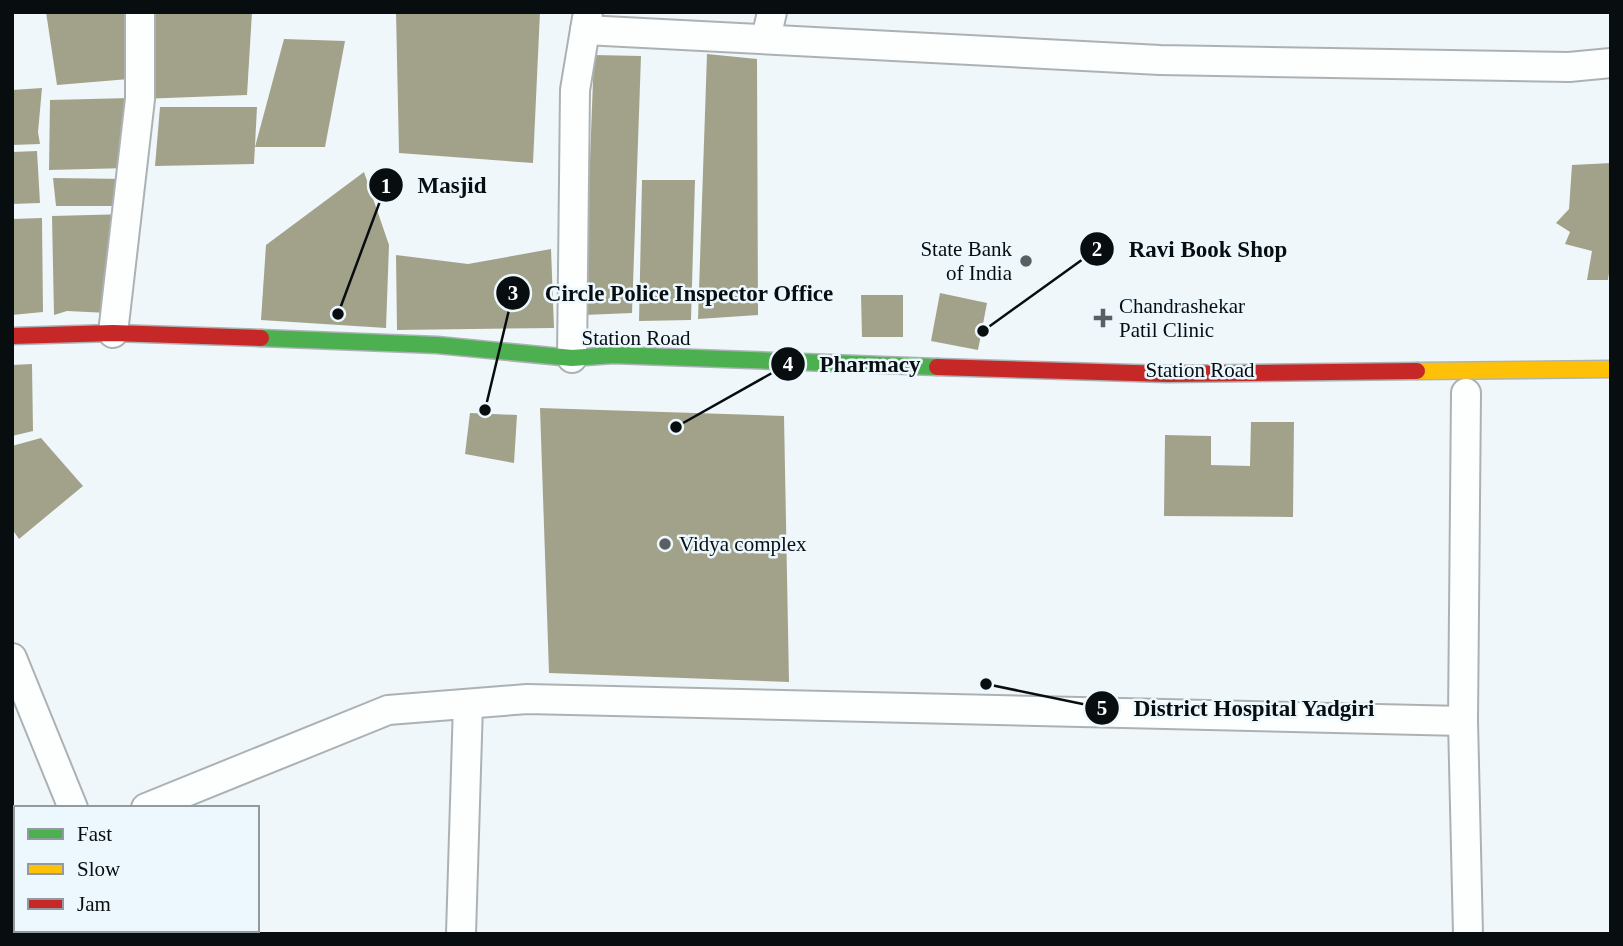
<svg xmlns="http://www.w3.org/2000/svg" width="1623" height="946" font-family="'Times New Roman',serif">
<style>
.building{fill:#a2a28b}
.lines{fill:none;stroke-linecap:round;stroke-linejoin:round}
.street-casing{stroke:#acb2b4;stroke-width:32}
.fast-casing{stroke:#acb2b4;stroke-width:19}
.slow-casing{stroke:#acb2b4;stroke-width:19}
.jam-casing{stroke:#acb2b4;stroke-width:19}
.street{stroke:#fdfefe;stroke-width:28}
.fast{stroke:#4caf50;stroke-width:16}
.slow{stroke:#ffc107;stroke-width:16}
.jam{stroke:#c62828;stroke-width:16}
.poi-dot{fill:#595f62;stroke:#ecf8fe;stroke-width:2.5}
.labels{text-anchor:middle;stroke-width:5;stroke-linejoin:round;paint-order:stroke}
.poi-label{font-size:21px;fill:#080d10;stroke:#ecf8fe;text-anchor:start}
.street-label{font-size:21px;fill:#080d10;stroke:#ecf8fe}
.leader{fill:none;stroke:#080d10;stroke-width:2.5}
.callout-dot{fill:#080d10;stroke:#ecf8fe;stroke-width:2.5}
.mark-label{font-size:21px;text-anchor:middle;font-weight:bold;fill:#fff}
.callout-label{font-size:23px;text-anchor:middle;font-weight:bold;fill:#080d10;stroke:#ecf8fe;stroke-width:5;stroke-linejoin:round;paint-order:stroke}
</style>
<rect width="100%" height="100%" fill="#f0f7fa"/>
<g class="building">
<path d="M46 12H127L129 79 57 85Z"/>
<path d="M153 12H252L247 95 140 99Z"/>
<path d="M396 12H540L533 163 399 153Z"/>
<path d="M284 39 345 41 325 147H255Z"/>
<path d="M707 54 757 59 758 315 698 319Z"/>
<path d="M594 55 641 56 632 313 584 315Z"/>
<path d="M42 88 38 132 40 144 12 145V90Z"/>
<path d="M130 98 129 168 49 170 50 100Z"/>
<path d="M160 107H257L254 164 155 166Z"/>
<path d="M37 151 40 203 12 204V152Z"/>
<path d="M1611 163V260L1608 280H1587L1592 251 1565 244 1570 232 1556 223 1569 209 1572 165Z"/>
<path d="M364 172 389 245 386 328 261 320 266 245Z"/>
<path d="M53 178 128 179V206H56Z"/>
<path d="M642 180H695L691 320 639 321Z"/>
<path d="M128 214 129 314 67 311 54 315 52 216Z"/>
<path d="M42 218 43 312 12 315V219Z"/>
<path d="M551 249 554 328 397 330 396 255 468 264Z"/>
<path d="M940 293 987 303 978 350 931 341Z"/>
<path d="M861 295H903V337H862Z"/>
<path d="M32 364 33 431 12 436V365Z"/>
<path d="M540 408 784 416 789 682 549 673Z"/>
<path d="M470 413 517 415 514 463 465 454Z"/>
<path d="M1251 422H1294L1293 517 1164 516 1165 435 1211 436V465L1250 466Z"/>
<path d="M41 438 83 486 19 539 12 529V446Z"/>
</g>
<g class="lines">
<defs>
<g id="street">
<path d="M585 30 1160 60 1569 67 1611 63"/>
<path d="M766 39 772 12"/>
<path d="M113 333 140 99V12"/>
<path d="M572 358 575 90 588 12"/>
<path d="M1466 393 1463 721 1468 934"/>
<path d="M12 658 73 808"/>
<path d="M146 808 388 710 527 699 1463 721"/>
<path d="M12 860 16 858"/>
<path d="M461 934 468 704"/>
</g>
<path id="fast" d="M261 338 437 345 572 358 613 355 937 367"/>
<path id="slow" d="M1417 371 1611 369"/>
<g id="jam">
<path d="M12 336 113 333 261 338"/>
<path d="M937 367 1167 374 1417 371"/>
</g>
</defs>
<use href="#street" class="street-casing"/>
<use href="#fast" class="fast-casing"/>
<use href="#slow" class="slow-casing"/>
<use href="#jam" class="jam-casing"/>
<use href="#street" class="street"/>
<use href="#fast" class="fast"/>
<use href="#slow" class="slow"/>
<use href="#jam" class="jam"/>
</g>
<g class="poi-dot">
<circle cx="1026" cy="261" r="7"/>
<path d="M1099.5 307.5h7v7h7v7h-7v7h-7v-7h-7v-7h7z"/>
<circle cx="665" cy="544" r="7"/>
</g>
<g class="labels">
<g class="poi-label">
<text x="1012" y="256" text-anchor="end">State Bank<tspan x="1012" dy="24">of India</tspan></text>
<text x="1119" y="313">Chandrashekar<tspan x="1119" dy="24">Patil Clinic</tspan></text>
<text x="679" y="551">Vidya complex</text>
</g>
<g class="street-label">
<text x="636" y="345">Station Road</text>
<text x="1200" y="377">Station Road</text>
</g>
</g>
<path class="leader" d="M338 314L386 185M983 331L1097 249M485 410L513 293M676 427L788 364M986 684L1102 708"/>
<g class="callout-dot">
<circle cx="338" cy="314" r="7"/>
<circle cx="983" cy="331" r="7"/>
<circle cx="485" cy="410" r="7"/>
<circle cx="676" cy="427" r="7"/>
<circle cx="986" cy="684" r="7"/>
<circle cx="386" cy="185" r="18"/>
<circle cx="1097" cy="249" r="18"/>
<circle cx="513" cy="293" r="18"/>
<circle cx="788" cy="364" r="18"/>
<circle cx="1102" cy="708" r="18"/>
</g>
<g class="mark-label">
<text x="386" y="193">1</text>
<text x="1097" y="256">2</text>
<text x="513" y="300">3</text>
<text x="788" y="371">4</text>
<text x="1102" y="715">5</text>
</g>
<g class="callout-label">
<text x="452" y="193">Masjid</text>
<text x="1208" y="257">Ravi Book Shop</text>
<text x="689" y="301">Circle Police Inspector Office</text>
<text x="870" y="372">Pharmacy</text>
<text x="1254" y="716">District Hospital Yadgiri</text>
</g>
<rect width="1623" height="946" fill="none" stroke="#080d10" stroke-width="28"/>
<rect x="14" y="806" width="245" height="126" fill="#ecf8fe" stroke="#919a9f" stroke-width="2"/>
<rect x="28" y="829" width="35" height="10" fill="#4caf50" stroke="#919a9f" stroke-width="2"/>
<text x="77" y="841" font-size="21" fill="#080d10">Fast</text>
<rect x="28" y="864" width="35" height="10" fill="#ffc107" stroke="#919a9f" stroke-width="2"/>
<text x="77" y="876" font-size="21" fill="#080d10">Slow</text>
<rect x="28" y="899" width="35" height="10" fill="#c62828" stroke="#919a9f" stroke-width="2"/>
<text x="77" y="911" font-size="21" fill="#080d10">Jam</text>
</svg>
